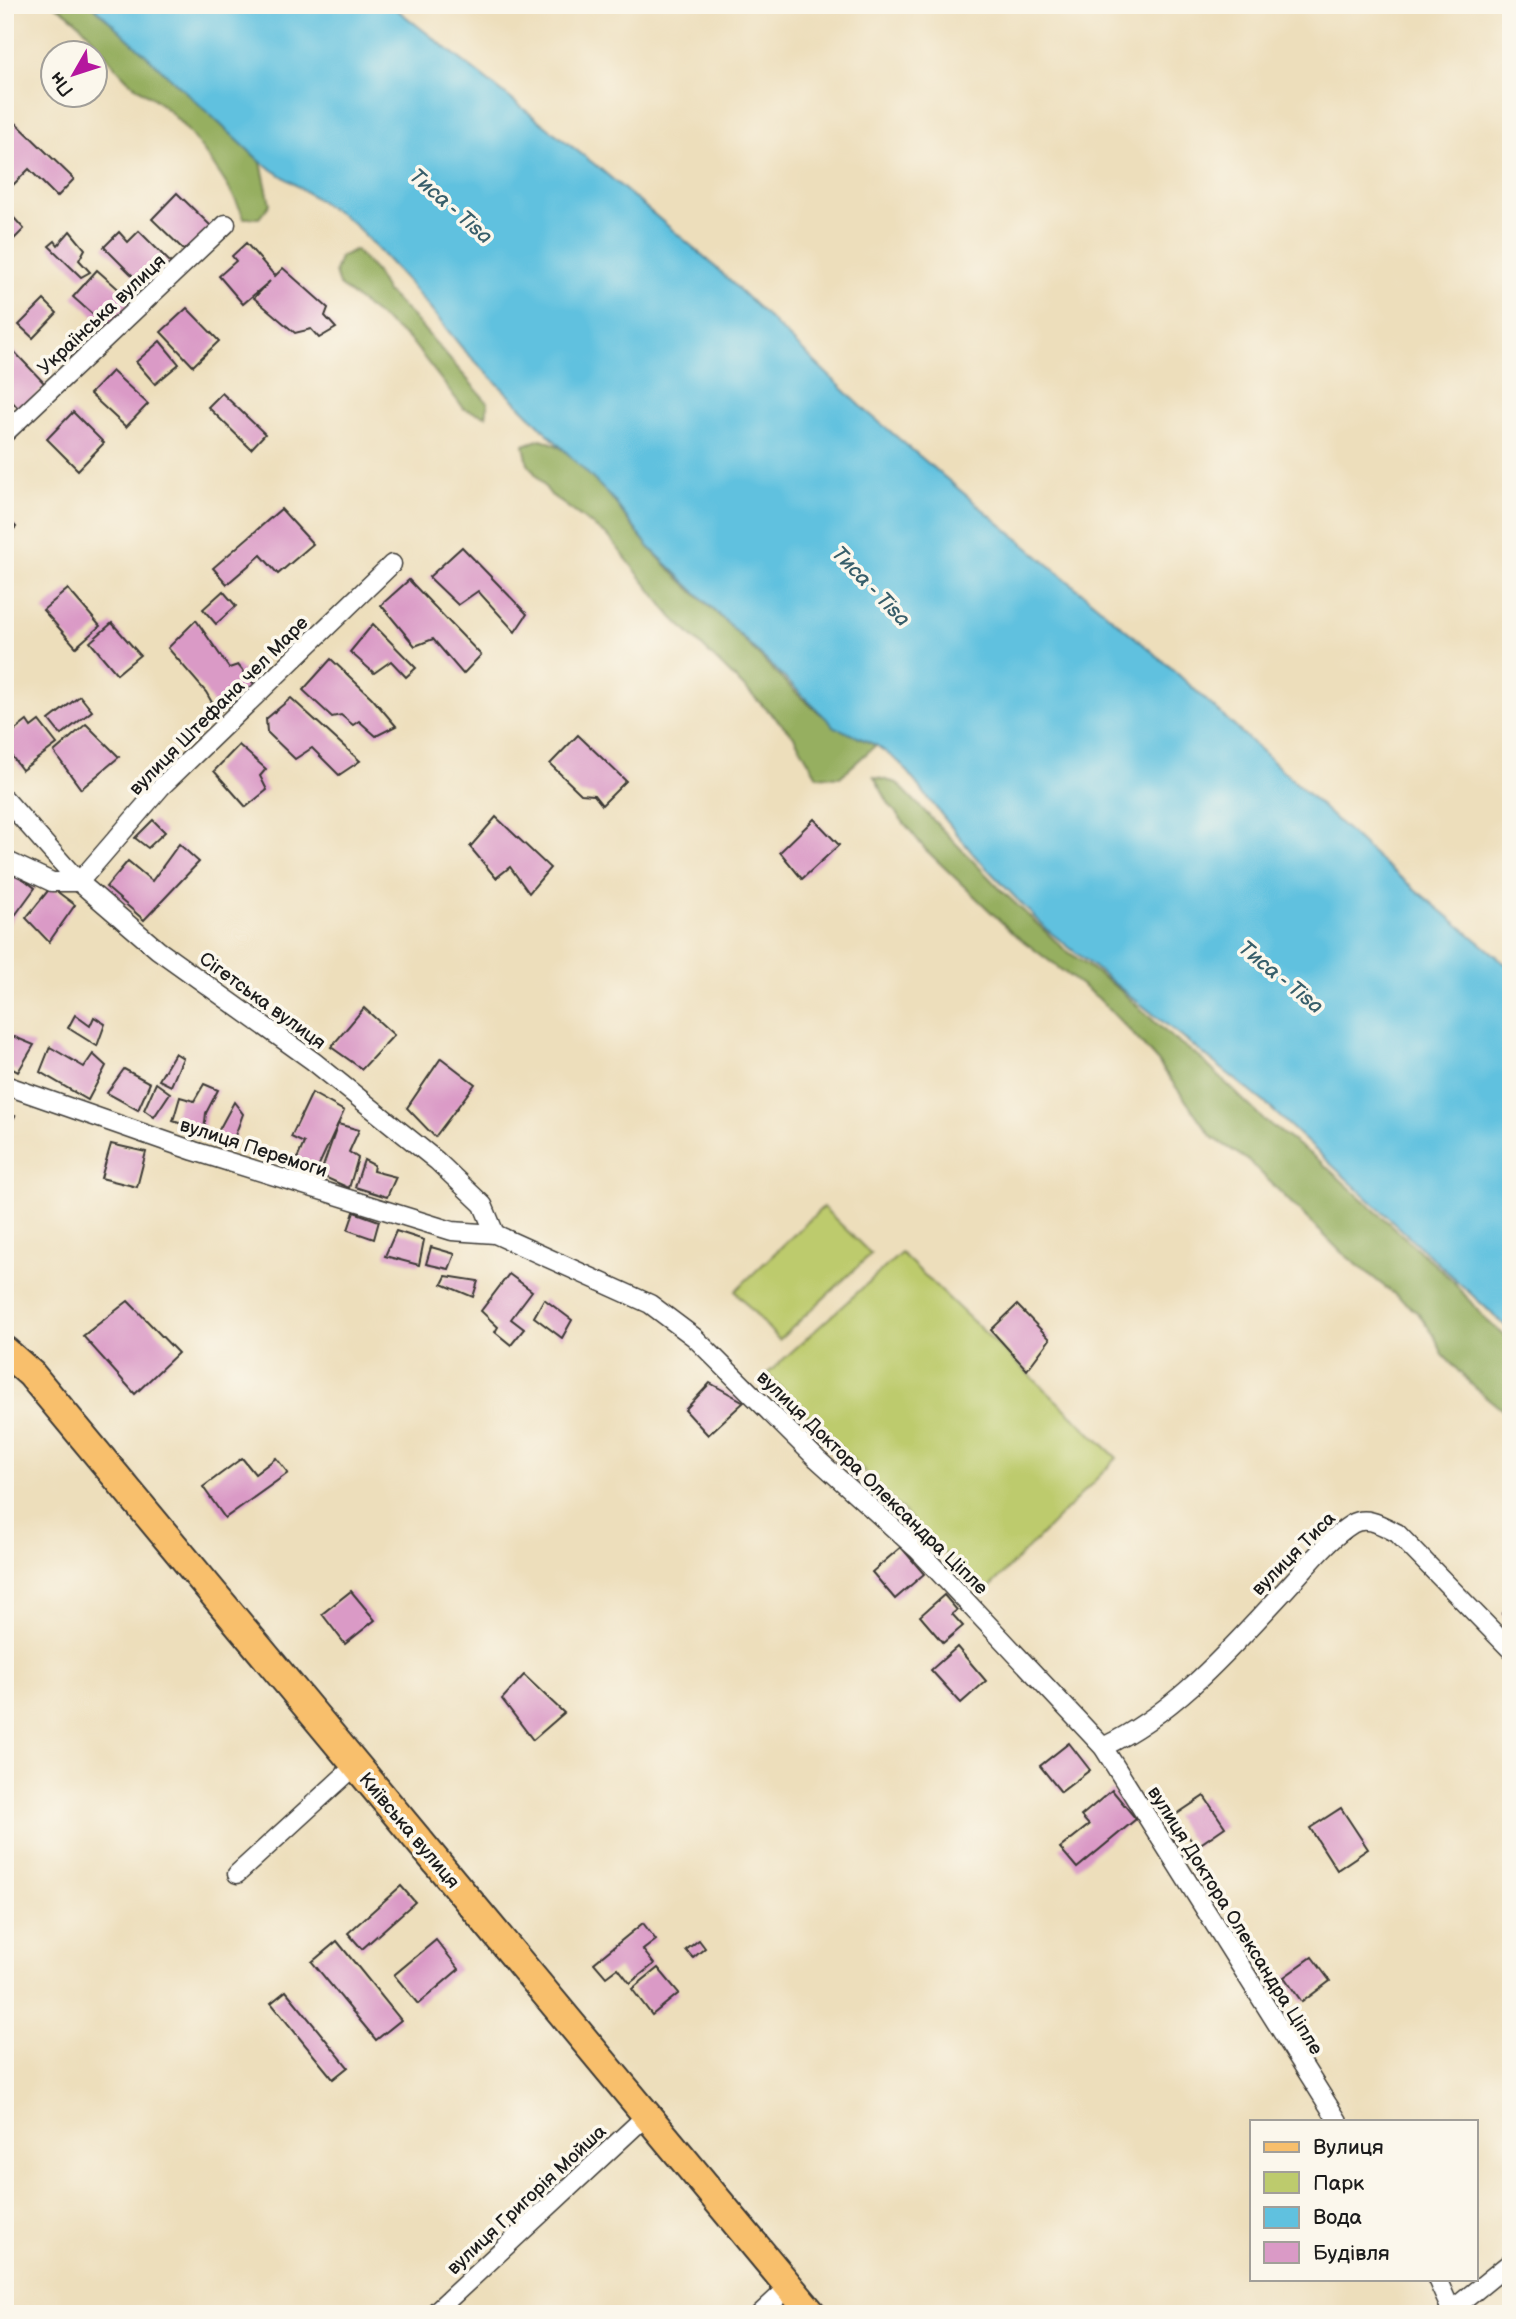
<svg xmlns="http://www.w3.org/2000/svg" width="1516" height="2319" font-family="'Balsamiq Sans',sans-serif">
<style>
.green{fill:#bdcb6d;stroke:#6c7444;stroke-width:2}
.forest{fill:#96af60;stroke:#59663e;stroke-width:2}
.water{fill:#60c1df;stroke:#3e6e7e;stroke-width:2}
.building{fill:#da9ac6}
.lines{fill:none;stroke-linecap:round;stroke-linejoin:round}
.minor-casing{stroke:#3b3934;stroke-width:21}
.primary-casing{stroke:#3b3934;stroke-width:32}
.minor{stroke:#fff;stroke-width:18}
.primary{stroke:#f8bf6c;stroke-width:28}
.labels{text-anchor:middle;stroke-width:7;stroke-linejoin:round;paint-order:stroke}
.street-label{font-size:19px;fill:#1c1c1c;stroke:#fbf7ec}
.water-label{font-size:21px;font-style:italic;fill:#375e6a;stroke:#fbf7ec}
</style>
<rect width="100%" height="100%" fill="#fbf7ec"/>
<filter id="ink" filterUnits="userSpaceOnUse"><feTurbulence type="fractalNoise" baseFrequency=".0143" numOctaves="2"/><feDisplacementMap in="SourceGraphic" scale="14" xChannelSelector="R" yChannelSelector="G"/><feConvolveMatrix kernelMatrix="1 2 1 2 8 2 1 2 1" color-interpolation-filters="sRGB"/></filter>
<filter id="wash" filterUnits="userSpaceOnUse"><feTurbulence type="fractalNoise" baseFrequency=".00686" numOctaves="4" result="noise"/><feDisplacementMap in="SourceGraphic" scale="28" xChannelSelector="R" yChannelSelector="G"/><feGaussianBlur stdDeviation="1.57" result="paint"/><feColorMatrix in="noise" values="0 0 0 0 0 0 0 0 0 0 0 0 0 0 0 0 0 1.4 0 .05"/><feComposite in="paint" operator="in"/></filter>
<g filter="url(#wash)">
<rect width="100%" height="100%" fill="#eddebb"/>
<g class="green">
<path d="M823 1207 871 1254 779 1340 735 1291Z"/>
<path d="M901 1253 1117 1458 984 1593 767 1374Z"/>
</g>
<g class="forest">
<path d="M54 5H92L261 162 270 204 259 218H244C232 187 189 127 163 106 151 95 136 89 125 77 101 53 85 21 54 5Z"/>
<path d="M355 250 375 271 387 292 413 317 488 403 486 416 464 409 411 341 339 285 335 272 340 257Z"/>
<path d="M541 439C590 454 617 511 649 547 673 575 702 599 729 625 774 669 816 724 876 745L840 777 817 776 793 735 672 617 609 537 551 495 528 464 524 445Z"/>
<path d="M874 777 897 783 1003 892 1063 948 1120 990 1169 1035 1199 1057 1264 1120 1321 1162 1453 1281 1485 1319 1511 1341V1417L1473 1386 1443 1355 1434 1335 1418 1313 1341 1252 1249 1161 1212 1137 1158 1062 1132 1033 1098 998 1014 934 925 849 889 804Z"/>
</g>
<path class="water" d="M92 5H391L598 167 708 260 866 411 1169 666 1383 863 1511 968V1331L1265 1103 1046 929 974 855 900 763 876 745 835 727 649 547 611 497 463 349 410 284 353 223 261 162Z"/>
<g id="blocks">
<g class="building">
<path d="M15 122 74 179 57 197 29 169 13 185 5 177V132Z"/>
<path d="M177 193 211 226 186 252 152 219Z"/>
<path d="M5 208 24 229 13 240 5 232Z"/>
<path d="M70 231 85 249 79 260 90 272 81 277 49 246 55 241 58 245Z"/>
<path d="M139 231 171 263 145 288 104 247 119 232 128 242Z"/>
<path d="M246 243 275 276 283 268 328 308 325 316 336 328 319 338 311 329 295 333 254 298 270 281 243 304 219 276 236 261 232 256Z"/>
<path d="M97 270 132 301 108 328 73 297Z"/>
<path d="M44 300 57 313 33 338 19 325Z"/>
<path d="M187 308 219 341 193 366 161 332Z"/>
<path d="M160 341 179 364 155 384 136 362Z"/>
<path d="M7 344 46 385 20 410 5 394Z"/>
<path d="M112 371 148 404 126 427 90 394Z"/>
<path d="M222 393 265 434 251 449 208 407Z"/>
<path d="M73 412 104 443 78 470 47 439Z"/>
<path d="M281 509 313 544 278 574 261 555 227 584 213 568Z"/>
<path d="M5 515 16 527 5 538Z"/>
<path d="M462 547 527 614 515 632 478 591 458 605 429 577Z"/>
<path d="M409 580 481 655 463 674 433 639 415 646 381 605Z"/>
<path d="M68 589 100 626 76 647 43 610Z"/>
<path d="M223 591 236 606 216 624 203 609Z"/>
<path d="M196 620 229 668 238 665 255 685 218 713 206 692 168 648Z"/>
<path d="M112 623 140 655 117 674 90 642Z"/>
<path d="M373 624 416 668 406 677 391 661 374 673 350 652Z"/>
<path d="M331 659 372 698 396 726 376 736 359 721 353 725 341 715 332 717 303 690Z"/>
<path d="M80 696 92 711 61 735 49 720Z"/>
<path d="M291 698 360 761 339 775 312 748 295 759 267 732 266 719Z"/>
<path d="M27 721 31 727 39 721 57 744 22 770 5 747V738Z"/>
<path d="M86 724 119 757 81 789 54 752Z"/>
<path d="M578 735 626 781 602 805 594 795 581 794 550 764Z"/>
<path d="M239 745 266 769 260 776 267 790 246 807 214 771Z"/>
<path d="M496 817 550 868 529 893 510 867 496 878 470 847Z"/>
<path d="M814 819 839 845 802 879 780 852Z"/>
<path d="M153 820 165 832 148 848 135 838Z"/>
<path d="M179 844 199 862 144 920 106 887 128 861 152 881Z"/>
<path d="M7 866 35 888 8 925 5 923Z"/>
<path d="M51 887 75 905 49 942 26 918Z"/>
<path d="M364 1008 394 1035 362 1069 331 1047Z"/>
<path d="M75 1015 90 1026 94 1017 105 1024 97 1046 68 1028Z"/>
<path d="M5 1033 34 1045 18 1072 5 1065Z"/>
<path d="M50 1047 84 1067 93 1054 106 1066 88 1100 40 1072Z"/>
<path d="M175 1053 183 1058 171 1086 159 1080Z"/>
<path d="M441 1058 475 1084 435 1137 407 1108Z"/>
<path d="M124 1069 150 1083 138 1110 107 1093Z"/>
<path d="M156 1083 170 1093 154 1117 144 1110Z"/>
<path d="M204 1084 218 1090 206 1113 204 1131 173 1121 180 1097 194 1101Z"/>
<path d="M312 1093 344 1111 312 1180 291 1173 304 1143 291 1137Z"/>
<path d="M234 1102 243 1114 230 1149 214 1139Z"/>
<path d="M5 1112 15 1116 5 1132Z"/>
<path d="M338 1124 359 1130 349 1152 358 1158 349 1188 320 1175Z"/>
<path d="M111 1144 146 1152 137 1187 101 1178Z"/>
<path d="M364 1160 374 1165 373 1171 396 1177 387 1197 355 1187Z"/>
<path d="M354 1212 379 1221 374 1239 348 1230Z"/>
<path d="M396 1231 424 1240 419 1265 385 1256Z"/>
<path d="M431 1247 455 1254 449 1269 426 1264Z"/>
<path d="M509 1274 532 1291 511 1319 524 1329 511 1345 495 1332 498 1327 481 1311Z"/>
<path d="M446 1276 478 1281 473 1297 442 1284Z"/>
<path d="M544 1299 572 1320 562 1338 534 1317Z"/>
<path d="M128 1301 178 1353 135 1394 83 1336Z"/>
<path d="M1017 1305 1050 1339 1027 1370 991 1330Z"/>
<path d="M710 1383 744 1402 708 1435 685 1410Z"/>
<path d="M242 1458 255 1474 276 1458 288 1473 225 1518 203 1487Z"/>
<path d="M901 1547 924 1574 895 1599 872 1572Z"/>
<path d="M351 1591 375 1620 345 1644 322 1614Z"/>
<path d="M944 1595 957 1610 952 1614 963 1626 943 1643 920 1616Z"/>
<path d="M1511 1604V1622L1502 1614Z"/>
<path d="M957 1647 986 1681 961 1703 931 1670Z"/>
<path d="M524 1675 564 1713 533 1740 502 1699Z"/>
<path d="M1069 1743 1090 1770 1061 1792 1040 1766Z"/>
<path d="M1112 1790 1136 1819 1077 1868 1060 1848 1089 1825 1081 1816Z"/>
<path d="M1204 1796 1225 1827 1196 1847 1174 1816Z"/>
<path d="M1341 1808 1368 1849 1337 1870 1310 1828Z"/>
<path d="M401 1886 415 1902 362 1949 348 1933Z"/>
<path d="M643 1923 656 1940 643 1950 654 1964 630 1983 618 1968 606 1977 594 1963Z"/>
<path d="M436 1940 459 1969 418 2004 394 1975Z"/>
<path d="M699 1940 705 1948 693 1958 686 1950Z"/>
<path d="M337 1941 401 2020 376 2040 312 1962Z"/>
<path d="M1312 1957 1330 1981 1302 2002 1284 1977Z"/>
<path d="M658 1968 679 1993 652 2015 632 1989Z"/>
<path d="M286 1991 348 2067 333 2079 271 2003Z"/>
</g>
</g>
</g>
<g filter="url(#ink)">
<use href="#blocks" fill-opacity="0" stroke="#3b3934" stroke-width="2"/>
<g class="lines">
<defs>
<g id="minor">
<path d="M5 433 226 224"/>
<path d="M5 799 79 882 158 950 313 1061 437 1161 483 1205 495 1234"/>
<path d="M5 860 52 882H79L161 787 392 564"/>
<path d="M5 1085 194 1151 452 1231 495 1234 650 1304 694 1337 817 1459 918 1550 1103 1747 1338 2121"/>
<path d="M1103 1747C1177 1712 1232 1647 1287 1588 1307 1567 1328 1539 1352 1524 1367 1515 1383 1526 1397 1533L1511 1650"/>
<path d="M237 1874 356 1765"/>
<path d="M1437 2279 1451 2310"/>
<path d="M433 2314 647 2115"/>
<path d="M760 2314 789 2287"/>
<path d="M1447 2314 1511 2262"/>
</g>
<path id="primary" d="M5 1351 31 1374 812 2314"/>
</defs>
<use href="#minor" class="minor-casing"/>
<use href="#primary" class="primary-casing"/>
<use href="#minor" class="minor"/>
<use href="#primary" class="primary"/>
</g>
</g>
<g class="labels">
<g class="street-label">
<text transform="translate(101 314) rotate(-43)" y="7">Українська вулиця</text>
<text transform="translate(218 705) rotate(-45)" y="7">вулиця Штефана чел Маре</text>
<text transform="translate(263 1000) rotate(36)" y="7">Сігетська вулиця</text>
<text transform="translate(254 1147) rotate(18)" y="7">вулиця Перемоги</text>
<text transform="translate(873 1482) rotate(44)" y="7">вулиця Доктора Олександра Ціпле</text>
<text transform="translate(1293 1553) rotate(-45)" y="7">вулиця Тиса</text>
<text transform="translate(410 1830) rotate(50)" y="7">Київська вулиця</text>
<text transform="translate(1236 1920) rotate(58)" y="7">вулиця Доктора Олександра Ціпле</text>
<text transform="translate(526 2199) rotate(-43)" y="7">вулиця Григорія Мойша</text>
</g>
<g class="water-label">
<text transform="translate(451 206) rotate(41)" y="7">Тиса - Tisa</text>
<text transform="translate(871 586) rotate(46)" y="7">Тиса - Tisa</text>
<text transform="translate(1281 977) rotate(39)" y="7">Тиса - Tisa</text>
</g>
</g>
<rect width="1516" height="2319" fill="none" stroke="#fbf7ec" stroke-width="28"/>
<rect x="1250" y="2120" width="228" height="161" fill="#fbf7ec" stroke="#a29f99" stroke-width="2"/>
<rect x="1264" y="2142" width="35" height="10" fill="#f8bf6c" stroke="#a29f99" stroke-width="2"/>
<text x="1313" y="2154" font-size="21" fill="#1c1c1c">Вулиця</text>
<rect x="1264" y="2172" width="35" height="21" fill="#bdcb6d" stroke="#a29f99" stroke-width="2"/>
<text x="1313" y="2190" font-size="21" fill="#1c1c1c">Парк</text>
<rect x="1264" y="2207" width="35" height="21" fill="#60c1df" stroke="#a29f99" stroke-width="2"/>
<text x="1313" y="2224" font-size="21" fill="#1c1c1c">Вода</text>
<rect x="1264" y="2242" width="35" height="21" fill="#da9ac6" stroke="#a29f99" stroke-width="2"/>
<text x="1313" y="2260" font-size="21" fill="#1c1c1c">Будівля</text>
<g transform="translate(74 74) rotate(231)"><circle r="33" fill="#fbf7ec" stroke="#a29f99" stroke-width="2"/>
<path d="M0-5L12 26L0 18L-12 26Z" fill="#b5179e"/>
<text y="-10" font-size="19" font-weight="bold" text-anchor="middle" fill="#1c1c1c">Пн</text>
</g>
</svg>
